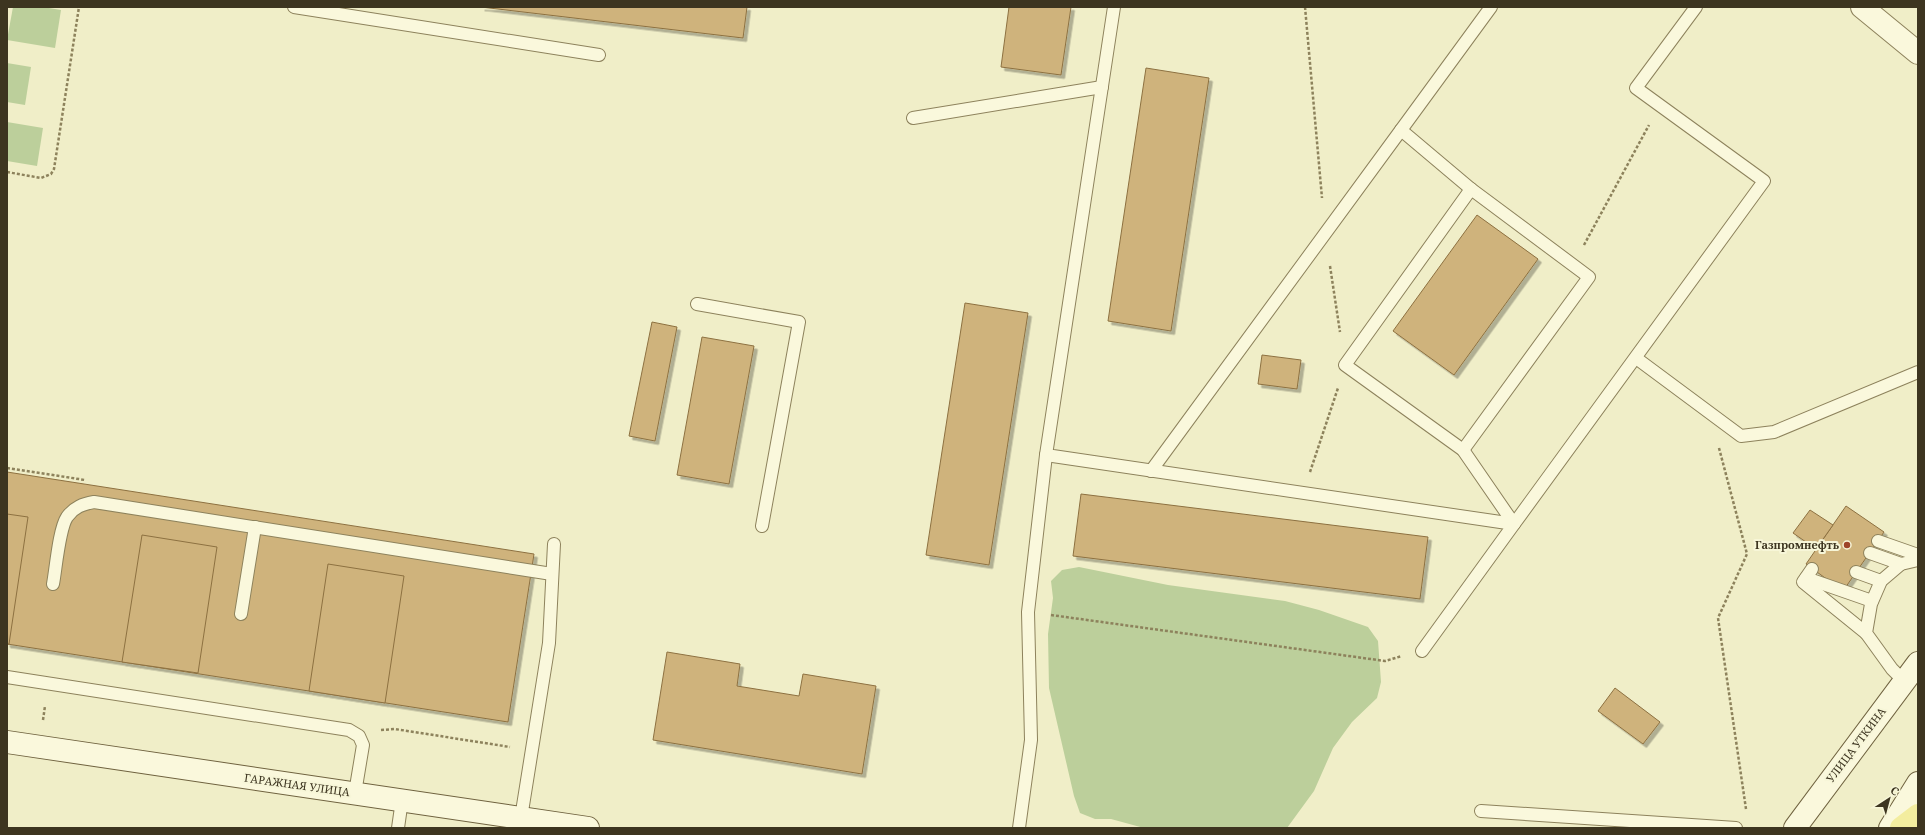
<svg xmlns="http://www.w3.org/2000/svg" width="1925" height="835" font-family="'Noto Serif',serif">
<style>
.green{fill:#bccf9b}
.building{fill:#cfb37c;stroke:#8d7141;filter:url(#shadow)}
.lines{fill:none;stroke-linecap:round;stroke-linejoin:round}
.lane-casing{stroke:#8d825c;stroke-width:14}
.street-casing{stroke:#8d825c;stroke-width:24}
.secondary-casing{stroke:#6f623f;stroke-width:24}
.primary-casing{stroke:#5b4e30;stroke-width:24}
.path{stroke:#8d825c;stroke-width:2.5;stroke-dasharray:3 2;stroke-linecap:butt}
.lane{stroke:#faf8dc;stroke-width:12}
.street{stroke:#faf8dc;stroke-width:22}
.secondary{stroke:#faf8dc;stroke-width:22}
.primary{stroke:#f3ed9f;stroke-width:22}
.poi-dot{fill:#9e452a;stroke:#f7f6d8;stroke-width:1.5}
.labels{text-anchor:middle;stroke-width:4;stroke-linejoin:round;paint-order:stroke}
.poi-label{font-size:11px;font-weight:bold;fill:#3d3520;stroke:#f7f6d8;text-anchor:end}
.street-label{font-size:11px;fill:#3d3520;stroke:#f7f6d8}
</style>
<defs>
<filter id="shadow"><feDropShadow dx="3.5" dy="3.5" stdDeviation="0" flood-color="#0004"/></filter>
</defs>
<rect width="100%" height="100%" fill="#f0eec8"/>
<g class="green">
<path d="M13 7H43L61 10 55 48 7 40Z"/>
<path d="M7 63 31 67 25 105 7 102Z"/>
<path d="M7 122 43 128 37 166 7 161Z"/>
<path d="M1079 567 1168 585 1285 601 1319 610 1368 627 1378 641 1381 682 1377 698 1352 722 1333 748 1314 791 1287 828H1144L1111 819H1095L1080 813 1074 796 1049 688 1048 634 1053 598 1051 581 1062 570Z"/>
</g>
<g class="building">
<path d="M481 7H747L743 38Z"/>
<path d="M1009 7H1071L1061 75 1001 67Z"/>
<path d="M1146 68 1209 78 1171 331 1108 321Z"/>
<path d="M1477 215 1538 259 1454 375 1393 331Z"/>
<path d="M965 303 1028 313 989 565 926 555Z"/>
<path d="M652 322 677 327 655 441 629 436Z"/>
<path d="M702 337 754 346 729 484 677 475Z"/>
<path d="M1262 355 1301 360 1297 389 1258 384Z"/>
<path d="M7 472 534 554 508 722 7 644Z"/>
<path d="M1081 494 1428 537 1420 599 1073 556Z"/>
<path d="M1846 506 1884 532 1843 591 1806 564Z"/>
<path d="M1810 510 1833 525 1816 549 1793 533Z"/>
<path d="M7 514 28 517 9 644H7Z"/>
<path d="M142 535 217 547 198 673 122 662Z"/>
<path d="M328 564 404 576 385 703 309 691Z"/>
<path d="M667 652 740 664 737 686 799 696 803 674 876 686 862 774 653 740Z"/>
<path d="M1615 688 1660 722 1643 744 1598 711Z"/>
</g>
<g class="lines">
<defs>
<g id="lane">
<path d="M294 7 599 55"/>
<path d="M1114 7 1046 455 1514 524 1764 181 1636 88 1696 7"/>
<path d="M913 118 1102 87"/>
<path d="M697 304 799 322 762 526"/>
<path d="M1636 358 1741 436 1774 432 1918 372"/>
<path d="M1463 450 1589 277 1471 189 1401 130 1491 7"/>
<path d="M1151 471 1401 130"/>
<path d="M1878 541 1918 555"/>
<path d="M1870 553 1901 564"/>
<path d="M1812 569 1803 582 1866 633"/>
<path d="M1856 572 1881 581"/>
<path d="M1806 578 1872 601"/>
<path d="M53 584C56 568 59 529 67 517 74 507 83 504 94 502L552 574"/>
<path d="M241 614 255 527"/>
<path d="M1422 651 1514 524 1463 450 1345 365 1471 189"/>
<path d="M7 677 349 730 359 736 363 745 355 793"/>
<path d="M1904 681 1892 669 1866 633 1871 604 1881 581 1901 564 1918 560"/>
<path d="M1481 811 1736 828"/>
<path d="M521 818 549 643 554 544"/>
<path d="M398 828 402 800"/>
<path d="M1019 828 1031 740 1028 612 1046 455"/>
</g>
<path id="street" d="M1862 7 1918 53"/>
<g id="secondary">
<path d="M7 742 588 828"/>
<path d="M1795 828 1918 663"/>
<path d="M1890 828 1918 783"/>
</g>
<path id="primary" d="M1901 828 1918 815"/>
</defs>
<use href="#lane" class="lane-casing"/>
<use href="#street" class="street-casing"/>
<use href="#secondary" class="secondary-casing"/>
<use href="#primary" class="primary-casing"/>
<g class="path">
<path d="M1305 7 1322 198"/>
<path d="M7 172 41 178 51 174 54 169 79 7"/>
<path d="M1584 245 1649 125"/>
<path d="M1330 266 1340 332"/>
<path d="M1719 448 1747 554 1718 618 1746 809"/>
<path d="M7 468 85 480"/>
<path d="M1310 472 1338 388"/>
<path d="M1051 615 1385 661 1402 656"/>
<path d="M43 720 45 706"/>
<path d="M381 730 395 729 510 747"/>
</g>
<use href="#lane" class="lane"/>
<use href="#street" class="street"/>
<use href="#secondary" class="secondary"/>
<use href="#primary" class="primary"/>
</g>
<circle class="poi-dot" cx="1847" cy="545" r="4"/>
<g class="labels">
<g class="poi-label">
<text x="1839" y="549">Газпромнефть</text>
</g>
<g class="street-label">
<text transform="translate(1856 745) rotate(-53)" y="4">УЛИЦА УТКИНА</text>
<text transform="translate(297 785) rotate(8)" y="4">ГАРАЖНАЯ УЛИЦА</text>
</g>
</g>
<rect width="1925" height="835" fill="none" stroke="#3d3520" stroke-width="16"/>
<g transform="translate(1889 799) rotate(36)" stroke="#f7f6d8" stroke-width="3" paint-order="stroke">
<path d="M0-3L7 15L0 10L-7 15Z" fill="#3d3520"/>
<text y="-6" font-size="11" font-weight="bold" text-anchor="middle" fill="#3d3520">С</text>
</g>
</svg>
